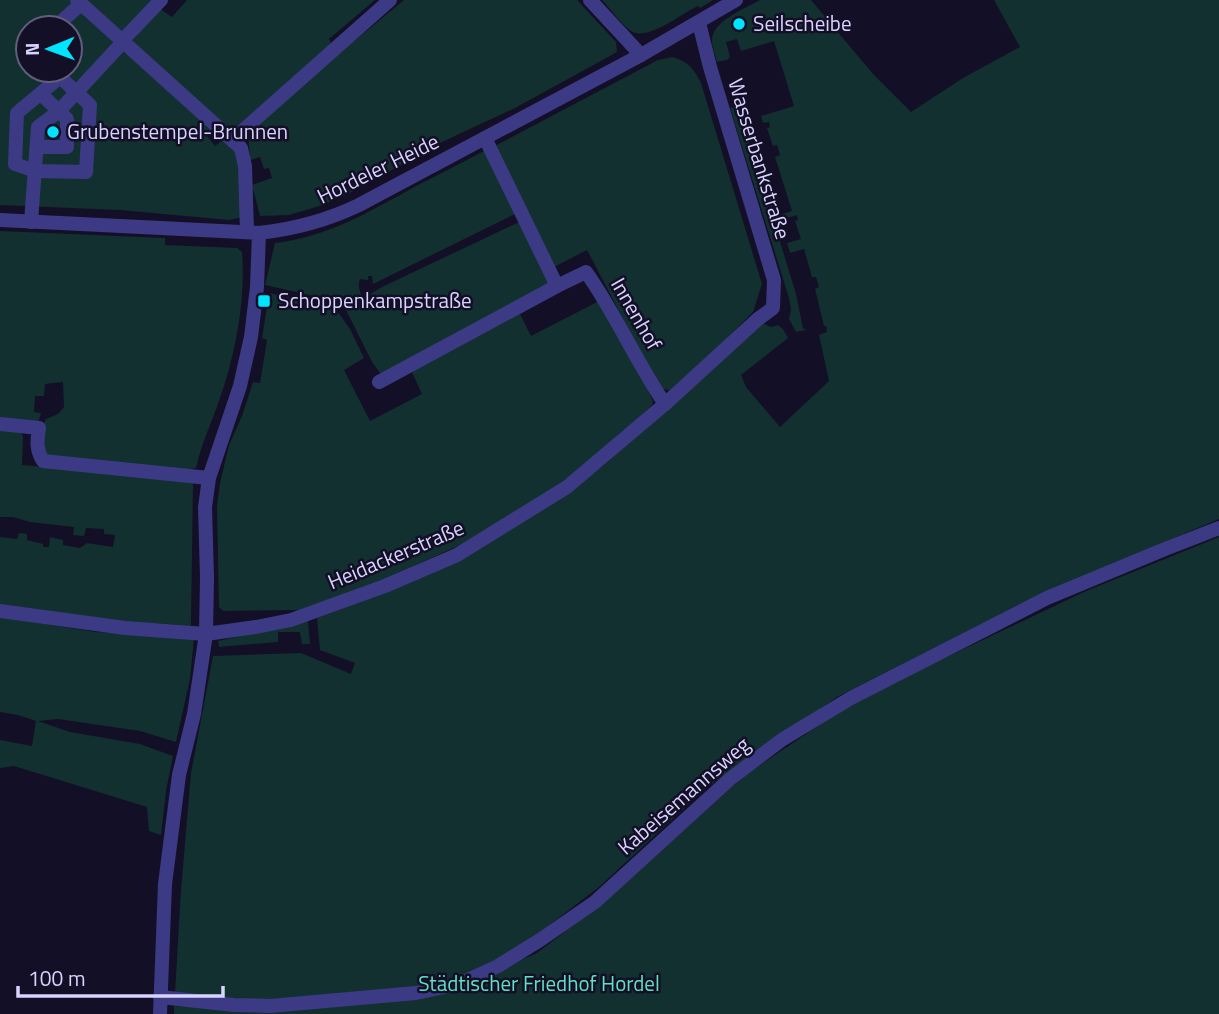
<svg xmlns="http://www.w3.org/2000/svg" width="1219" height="1014" font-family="'Titillium Web',sans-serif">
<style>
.green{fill:#12302f}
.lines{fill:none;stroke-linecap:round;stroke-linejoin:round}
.street{stroke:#3d3a85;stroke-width:14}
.poi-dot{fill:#00e5ff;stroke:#130f26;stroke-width:2.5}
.labels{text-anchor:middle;stroke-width:5;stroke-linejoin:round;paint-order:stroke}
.poi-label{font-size:21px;fill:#d9d4ff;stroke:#130f26;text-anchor:start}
.street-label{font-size:21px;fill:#d9d4ff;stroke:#130f26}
.park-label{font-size:21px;fill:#5fe0c0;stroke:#130f26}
</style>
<rect width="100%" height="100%" fill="#130f26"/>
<g class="green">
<path d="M0 0H70L74 4 43 28H28V70H70V28H63L82 12 214 130 207 136 215 146 225 138 237 152 243 217 229 220 120 210 0 205Z"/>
<path d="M85 0H154L122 33Z"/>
<path d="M187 0H375L329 39 332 45 243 121 234 128 229 130 130 43 160 9 172 17Z"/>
<path d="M404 0H577L616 42 617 52 515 108 442 142 354 191 323 205 289 215 260 216 252 185 272 178 269 168 264 169 260 157 250 160 248 132 308 79Z"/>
<path d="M602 0H713L700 8 698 6C682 13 650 40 633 32 623 27 610 8 602 0Z"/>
<path d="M760 0H811L873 74 911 112 963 78 1020 47 994 0H1219V519L1041 594 837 697 705 789 599 887 518 949 466 975 410 989 333 996 255 1000 175 993 181 890 191 773 213 656 301 653 351 674 355 663 320 650 317 618 387 592 576 486 603 466 760 322 771 327 778 325 783 329 788 338 741 375 746 387 780 427 829 381 819 335 827 332 826 326H824L815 289 819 287 816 277H812L804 249 790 253 787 243 801 239 795 221 798 220 797 215 774 222 796 294 803 328 806 330 796 332 789 319 791 310 789 298 730 108 743 104 749 119H751L753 126 745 129 766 196 773 195 779 215 792 211 775 157 780 155 777 145 773 146 767 128 770 127 769 122 763 123 761 116 794 106 774 41 741 51 737 39 726 42 730 57 727 60 717 62C715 55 712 47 712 40 712 21 746 8 760 0Z"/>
<path d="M672 57C688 61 694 69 701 83L762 284 753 312 723 342 670 390 660 389 587 250 554 267 493 147 658 60Z"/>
<path d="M484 151 515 214 373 284 372 276H368V280L360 279C357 287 360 293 364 299H367L370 294 384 286 519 222 549 284 387 372 380 373 372 362 344 306 336 301 265 285 275 243C327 237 371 211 416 186 439 174 462 163 484 151Z"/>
<path d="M0 231 165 238V245L237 248 242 252C246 299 235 357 219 401 211 424 201 445 196 468L186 470 49 458 43 451 44 423 46 419 58 414 64 407 63 382 45 384 44 396H35L34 412 41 413 38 423 0 421Z"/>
<path d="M269 293 335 308 350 329 364 358 344 370 370 421 422 394 411 370 519 312 531 336 599 301 648 390 653 401 652 405 632 425 622 431 581 469 534 502 460 545 367 587 299 610 223 611 219 607 217 506 220 483 229 445 242 416 253 382 260 383 267 340 262 338Z"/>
<path d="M0 429 21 432 23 437 22 465 110 473 193 482 191 625 189 626 170 624 136 623 0 604V537L17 539 19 533 27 534V540L43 544V547H49L50 537 63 540V545L80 548 87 543 113 547 115 535 104 534V529L86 528 84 536 73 535 74 527 30 522 13 517H0Z"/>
<path d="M1219 537V1014H174V1006L233 1009 406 999 511 964 537 953 609 898 744 776 858 699 1086 591Z"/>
<path d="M0 617 96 632 194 638 190 679 176 742 140 731 58 719 38 721 70 732 140 744 173 756 166 791 161 835 149 831 147 807 14 766 0 768V740L32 746 36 721 18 715 0 712Z"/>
<path d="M308 621 310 644H302L300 632H278V642L219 647 218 641Z"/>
</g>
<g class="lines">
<g class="street">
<path d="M77 0 241 148 245 166 247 232"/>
<path d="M590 0 641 55"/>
<path d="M54 28 81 4"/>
<path d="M122 41 161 0"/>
<path d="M60 77 90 105 86 172 35 171 15 164 17 113Z"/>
<path d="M485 138 557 286 586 272C616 314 636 362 665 404"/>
<path d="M232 140 390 0"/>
<path d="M37 147H67V119L41 94"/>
<path d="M0 220 259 233C295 229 326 221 359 205L641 55 736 0"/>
<path d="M31 222 38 127 59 111 123 42"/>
<path d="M379 382 557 286"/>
<path d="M0 424 39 428C37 441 36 450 43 461L209 478"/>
<path d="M0 611 125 628 206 634 256 627 291 620 385 586 457 555 567 487 665 404 758 319 773 308 774 280 710 67 699 23"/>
<path d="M160 997 234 1005 270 1006 416 993 459 984 498 966 540 940 595 902 730 779 783 739 851 698 1047 598 1165 549 1219 528"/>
<path d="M160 1014 165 884 179 775 194 714 206 634 207 577 205 507 209 478 240 386 251 337 257 287 259 233"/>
</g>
</g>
<g class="poi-dot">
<circle cx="739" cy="24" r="7"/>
<circle cx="53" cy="132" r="7"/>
<rect x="257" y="294" width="14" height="14" rx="3.5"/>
</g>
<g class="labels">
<g class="poi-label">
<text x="753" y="31">Seilscheibe</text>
<text x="67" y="139">Grubenstempel-Brunnen</text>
<text x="278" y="308">Schoppenkampstraße</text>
</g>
<g class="street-label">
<text transform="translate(759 159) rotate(73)" y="7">Wasserbankstraße</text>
<text transform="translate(378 169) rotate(-26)" y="7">Hordeler Heide</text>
<text transform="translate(636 314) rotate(60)" y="7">Innenhof</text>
<text transform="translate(396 555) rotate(-23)" y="7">Heidackerstraße</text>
<text transform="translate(684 796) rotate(-41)" y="7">Kabeisemannsweg</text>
</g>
<g class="park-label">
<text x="539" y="991">Städtischer Friedhof Hordel</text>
</g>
</g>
<g transform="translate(49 49) rotate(269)"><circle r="33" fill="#130f26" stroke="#625e7d" stroke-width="2"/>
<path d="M0-5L12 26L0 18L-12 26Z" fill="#00e5ff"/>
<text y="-10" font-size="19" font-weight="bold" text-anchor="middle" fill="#d9d4ff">N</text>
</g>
<path d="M18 986v10h205v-10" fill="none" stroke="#d9d4ff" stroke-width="3.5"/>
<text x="28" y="986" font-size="21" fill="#d9d4ff" stroke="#130f26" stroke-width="5" paint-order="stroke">100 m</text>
</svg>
